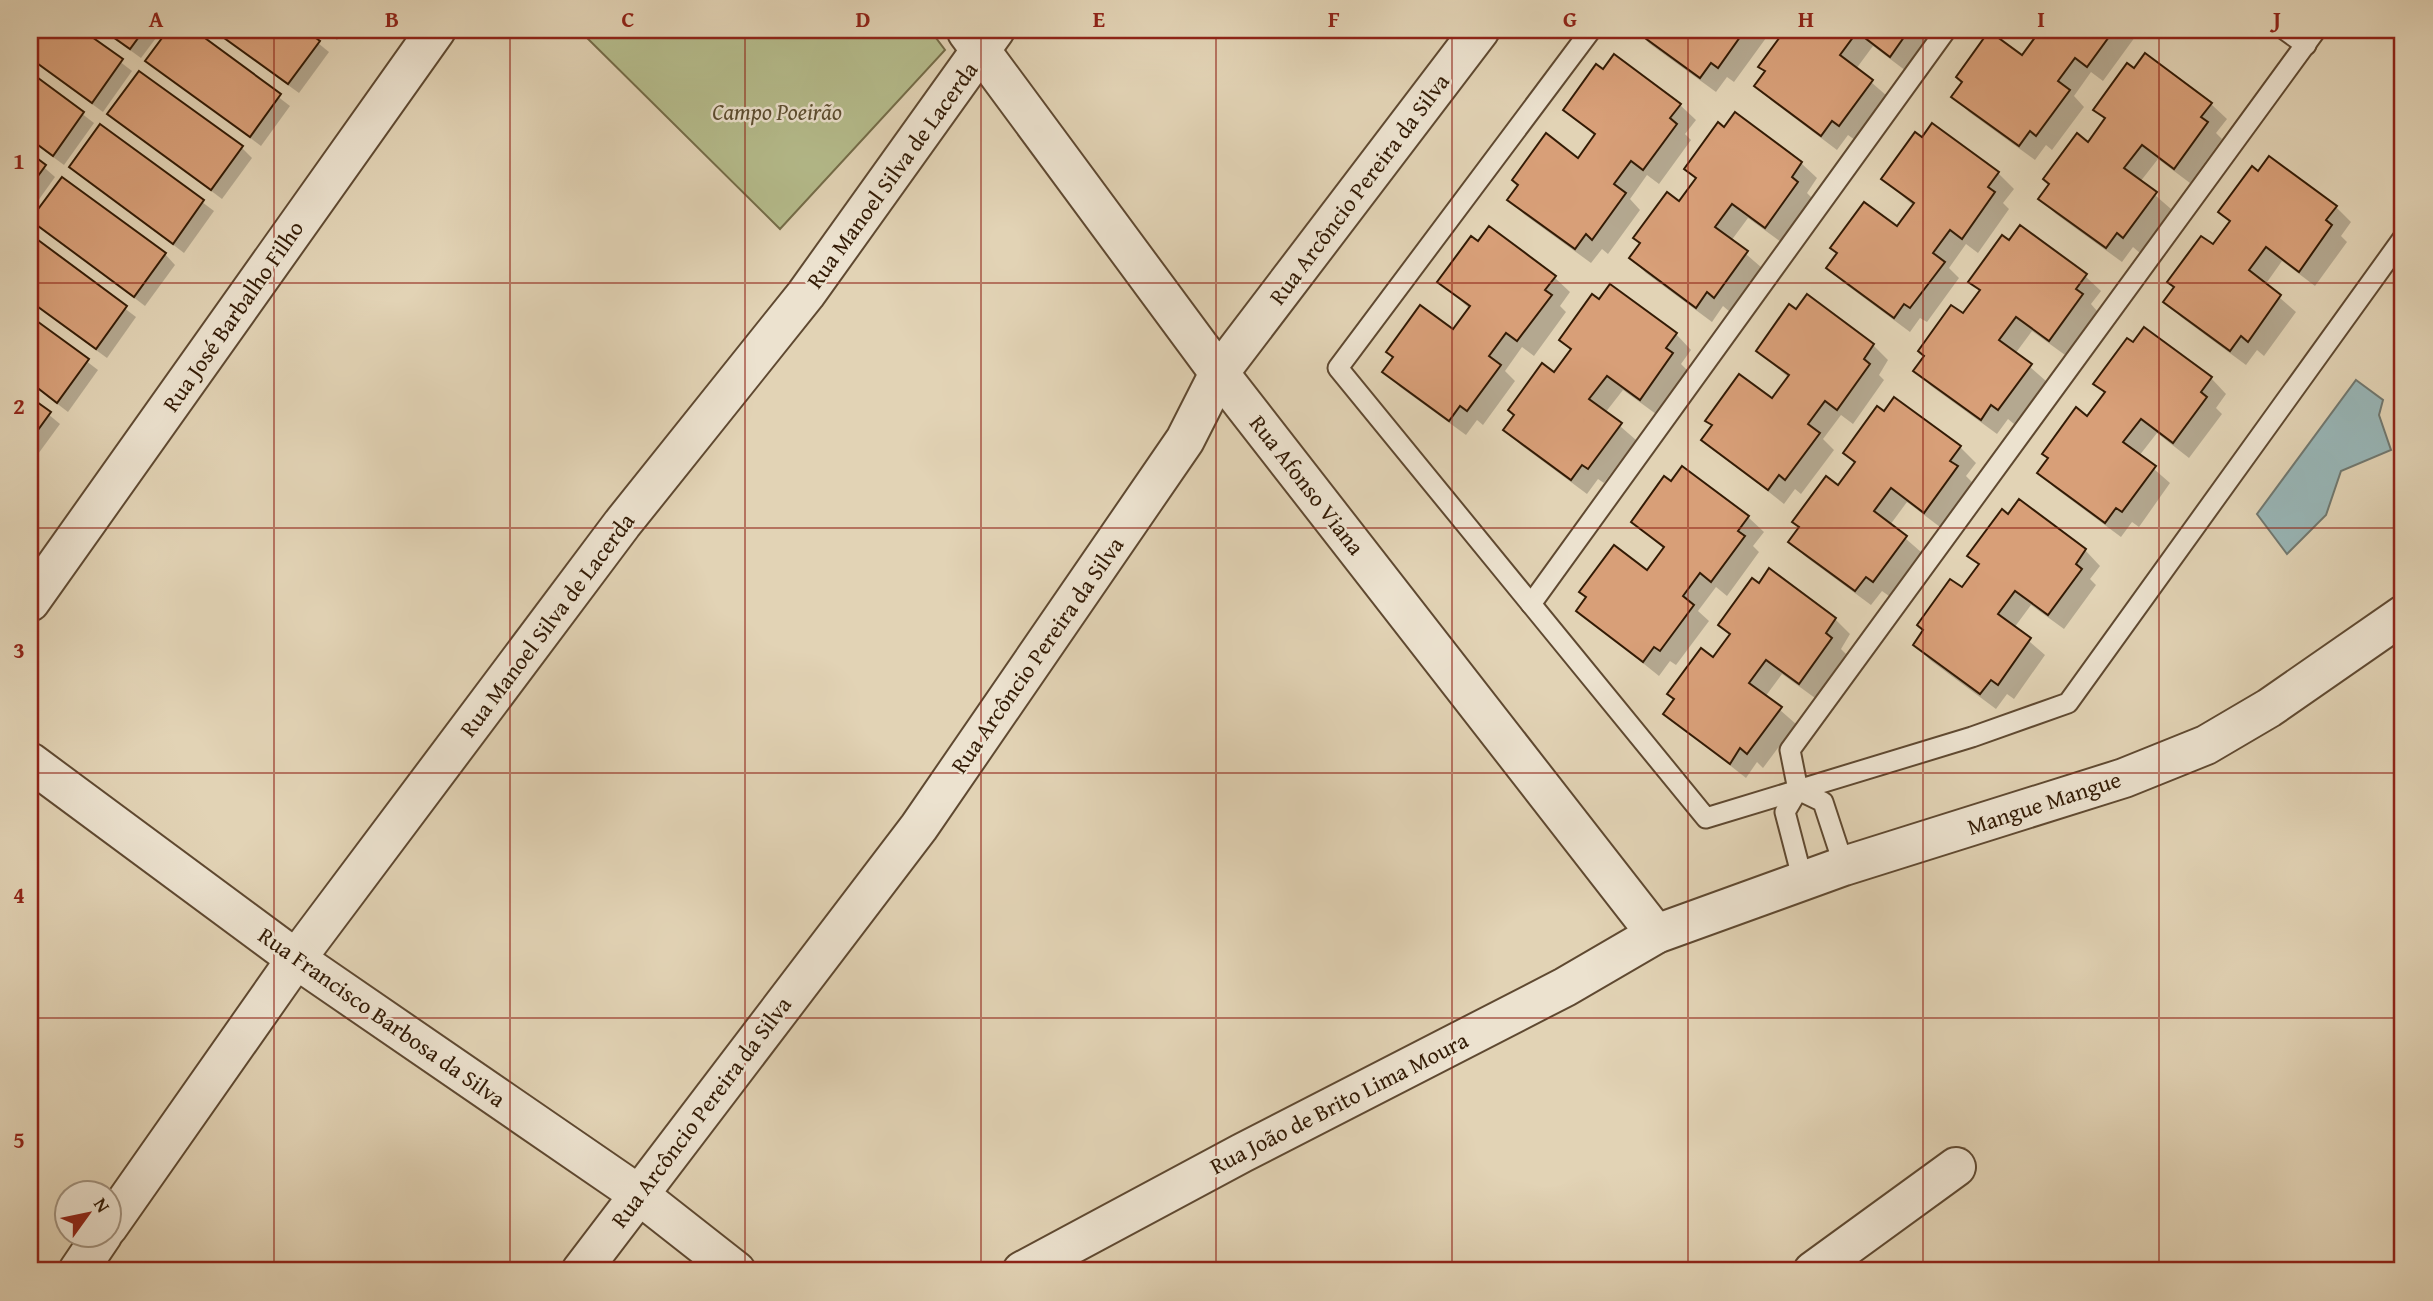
<svg xmlns="http://www.w3.org/2000/svg" width="2433" height="1301" font-family="'Gentium Book Plus',serif">
<style>
.green{fill:#b5bc8c;stroke:#746c48;stroke-width:2}
.water{fill:#98b6b7;stroke:#707870;stroke-width:2}
.shadow{fill:#0003}
.building{fill:#d89f78;stroke:#331b05;stroke-width:2}
.lines{fill:none;stroke-linecap:round;stroke-linejoin:round}
.service-casing{stroke:#5f4931;stroke-width:23}
.minor-casing{stroke:#5f4931;stroke-width:42}
.service{stroke:#ece2cf;stroke-width:19}
.minor{stroke:#ece2cf;stroke-width:38}
.grid{fill:none;stroke:#8f2418;stroke-width:2;stroke-opacity:0.55}
.labels{text-anchor:middle;stroke-width:5;stroke-linejoin:round;paint-order:stroke}
.park-label{font-size:23px;font-style:italic;fill:#5a4b2e;stroke:#ece2cf}
.street-label{font-size:23px;fill:#331b05;stroke:#ece2cf}
.neatline{fill:none;stroke:#8f2418;stroke-width:2.5}
.grid-label{font-size:23px;text-anchor:middle;font-weight:bold;fill:#8f2418}
</style>
<rect width="100%" height="100%" fill="#e2d3b5"/>
<filter id="stains"><feTurbulence type="fractalNoise" baseFrequency=".00286" numOctaves="4"/><feColorMatrix values="0 0 0 0 .2 0 0 0 0 .09 0 0 0 0 .02 0 0 0 .5 -.17"/></filter>
<radialGradient id="worn" r=".72"><stop offset=".6" stop-color="#630" stop-opacity="0"/><stop offset="1" stop-color="#630" stop-opacity=".3"/></radialGradient>
<path class="green" d="M579 30H930L945 50 780 229Z"/>
<path class="water" d="M2356 380 2383 400 2379 415 2391 450 2341 471 2326 515 2287 554 2257 514Z"/>
<g class="shadow">
<path d="M30 30H79L132 71 103 112 30 59Z"/>
<path d="M102 30H162L141 58Z"/>
<path d="M170 30H191L290 106 261 146 148 61Z"/>
<path d="M212 30H302L329 52 299 93Z"/>
<path d="M323 30H345L337 40Z"/>
<path d="M1636 30H1758L1766 38 1734 82 1727 77 1716 92 1650 44Z"/>
<path d="M1788 30 1804 31 1935 30 1906 71 1873 46 1856 69 1887 96 1855 140 1848 135 1837 150 1772 101 1757 86 1767 73 1760 66Z"/>
<path d="M2033 30H2131L2135 37 2103 81 2091 72 2074 96 2084 107 2052 150 2046 145 2035 160 1969 112 1954 97 2023 57 2040 34Z"/>
<path d="M30 74 94 123 64 165 30 140Z"/>
<path d="M2211 104 2227 119 2216 133 2222 139 2190 183 2158 159 2140 182 2171 209 2140 253 2133 247 2122 262 2056 214 2041 199 2106 120 2096 110Z"/>
<path d="M1680 105 1696 120 1685 134 1691 140 1659 184 1647 175 1630 199 1640 210 1608 254 1602 249 1591 263 1525 215 1510 200 1578 160 1596 137 1565 110Z"/>
<path d="M109 114 242 148 252 158 222 199Z"/>
<path d="M1933 125 1998 173 2014 189 2003 203 2009 209 1978 253 1966 244 1949 268 1959 278 1927 322 1920 318 1910 332 1844 283 1828 268 1897 229 1914 206 1883 179Z"/>
<path d="M101 126 214 211 184 253 71 167Z"/>
<path d="M1725 130 1801 163 1817 178 1807 193 1812 198 1781 242 1748 218 1731 241 1762 268 1730 312 1723 306 1712 322 1646 273 1631 258 1697 179 1686 169Z"/>
<path d="M30 155 55 177 30 212Z"/>
<path d="M2336 207 2351 222 2341 236 2347 242 2315 286 2282 261 2265 285 2296 312 2264 356 2257 350 2246 365 2181 317 2165 302 2231 222 2221 212Z"/>
<path d="M32 220 165 254 175 265 145 306Z"/>
<path d="M30 236 136 317 107 358 30 302Z"/>
<path d="M2085 276 2101 291 2091 304 2097 311 2065 355 2032 331 2015 354 2046 381 2014 424 2008 419 1997 434 1931 386 1916 371 1981 292 1971 282Z"/>
<path d="M1554 277 1570 292 1560 306 1566 312 1534 356 1522 347 1505 371 1515 381 1483 425 1477 420 1466 435 1400 387 1385 372 1453 332 1470 309 1440 282Z"/>
<path d="M1610 286 1676 334 1691 350 1681 364 1687 370 1656 414 1623 390 1605 413 1636 440 1604 483 1598 479 1587 494 1521 445 1506 430 1572 351 1561 340Z"/>
<path d="M30 318 98 370 68 412 30 383Z"/>
<path d="M1873 345 1888 360 1879 375 1884 380 1853 424 1841 415 1823 439 1834 450 1801 494 1795 489 1784 504 1703 440 1713 426 1707 421 1772 400 1789 378 1758 351Z"/>
<path d="M2211 378 2226 394 2216 408 2222 414 2189 458 2157 433 2139 456 2170 483 2139 527 2132 522 2121 537 2055 488 2040 473 2106 394 2095 384Z"/>
<path d="M30 399 60 424 30 465Z"/>
<path d="M1895 399 1960 447 1976 463 1966 476 1972 482 1940 527 1907 502 1890 525 1921 552 1889 596 1882 591 1871 605 1806 557 1790 542 1856 464 1845 453Z"/>
<path d="M1682 468 1748 517 1764 532 1753 546 1759 552 1727 596 1716 587 1698 611 1709 621 1676 665 1670 661 1659 676 1578 611 1647 572 1664 549 1633 522Z"/>
<path d="M2009 517 2085 550 2100 566 2090 579 2096 585 2064 629 2031 605 2014 628 2045 655 2014 699 2007 694 1996 709 1930 660 1915 645 1980 566 1970 556Z"/>
<path d="M1835 619 1850 634 1841 649 1846 654 1815 698 1782 674 1765 697 1796 724 1763 768 1757 762 1746 778 1665 714 1731 635 1720 625Z"/>
</g>
<g class="building">
<path d="M30 30H82L123 59 92 103 30 58Z"/>
<path d="M103 30H144L130 49Z"/>
<path d="M168 30H194L281 94 250 137 145 61Z"/>
<path d="M213 30H305L320 41 288 84Z"/>
<path d="M1634 30H1745L1718 68 1711 63 1700 78Z"/>
<path d="M1785 30H1909L1890 57 1857 32 1840 55 1873 80 1839 126 1832 121 1821 136 1754 86 1765 71 1758 67Z"/>
<path d="M2036 30H2114L2087 67 2075 58 2058 81 2070 90 2036 136 2030 131 2019 146 1951 97 1962 82 1956 77 1989 31 2022 55 2039 32Z"/>
<path d="M2145 53 2212 103 2201 117 2208 122 2174 169 2142 145 2124 168 2157 192 2123 238 2117 233 2106 248 2038 199 2049 184 2043 179 2077 133 2088 142 2105 118 2093 110 2127 63 2134 68Z"/>
<path d="M1614 54 1681 104 1670 118 1677 124 1643 170 1631 161 1614 184 1626 193 1592 240 1586 234 1575 249 1507 200 1518 185 1512 180 1546 133 1578 158 1595 134 1563 110 1596 64 1603 69Z"/>
<path d="M139 71 243 146 211 190 107 114Z"/>
<path d="M30 72 84 112 53 156 30 139Z"/>
<path d="M1735 112 1802 162 1792 177 1798 182 1765 228 1732 204 1715 227 1748 251 1714 298 1707 292 1696 308 1629 258 1640 243 1633 238 1667 192 1679 201 1696 178 1684 169 1718 122 1724 127Z"/>
<path d="M1932 123 1999 172 1988 187 1995 192 1962 239 1950 230 1933 253 1945 262 1910 308 1904 304 1894 318 1826 268 1837 253 1830 248 1864 202 1897 226 1914 203 1881 179 1915 132 1922 137Z"/>
<path d="M100 124 204 200 173 244 69 167Z"/>
<path d="M30 153 46 165 30 187Z"/>
<path d="M2269 156 2337 206 2326 220 2332 225 2299 272 2266 247 2249 270 2281 295 2248 342 2241 336 2230 351 2163 302 2174 287 2167 282 2201 236 2213 244 2230 221 2218 212 2252 166 2258 171Z"/>
<path d="M62 177 166 253 134 297 30 220Z"/>
<path d="M2020 225 2087 274 2076 289 2083 294 2049 341 2016 317 1999 340 2032 364 1998 410 1991 405 1981 420 1913 371 1924 356 1918 351 1951 305 1963 313 1980 290 1968 282 2002 235 2009 240Z"/>
<path d="M1489 226 1556 276 1545 290 1552 295 1517 341 1506 333 1489 356 1501 365 1467 411 1460 406 1449 421 1382 372 1393 357 1386 352 1420 305 1453 329 1470 306 1437 282 1471 236 1478 241Z"/>
<path d="M30 234 127 306 96 349 30 301Z"/>
<path d="M1610 284 1677 333 1666 348 1673 353 1640 400 1607 376 1589 399 1622 423 1588 469 1582 465 1571 480 1503 430 1514 415 1508 410 1542 363 1554 372 1571 349 1559 340 1592 294 1599 299Z"/>
<path d="M1807 294 1874 344 1864 359 1870 364 1837 410 1825 401 1808 424 1820 433 1785 480 1779 475 1768 490 1701 440 1712 425 1705 421 1739 374 1772 398 1789 375 1756 351 1789 304 1796 309Z"/>
<path d="M30 316 89 359 57 403 30 382Z"/>
<path d="M2144 327 2212 377 2201 392 2207 397 2173 443 2141 419 2123 442 2156 466 2122 512 2116 508 2105 523 2037 473 2048 458 2042 454 2076 407 2087 416 2105 392 2093 384 2127 338 2133 342Z"/>
<path d="M30 397 51 412 30 441Z"/>
<path d="M1894 397 1961 446 1950 461 1958 466 1924 513 1891 488 1874 511 1907 536 1873 582 1866 577 1855 591 1788 542 1799 527 1792 522 1826 476 1838 485 1855 462 1843 453 1877 406 1884 411Z"/>
<path d="M1682 466 1749 516 1738 531 1745 536 1711 582 1700 573 1683 596 1694 605 1660 651 1654 647 1643 662 1576 611 1586 597 1579 592 1614 545 1647 570 1664 547 1631 522 1664 476 1671 481Z"/>
<path d="M2019 499 2086 549 2076 564 2082 569 2048 615 2015 591 1998 614 2031 638 1998 685 1991 680 1980 694 1913 645 1923 630 1917 625 1950 579 1962 587 1979 564 1967 556 2002 509 2008 514Z"/>
<path d="M1769 568 1836 618 1826 633 1832 638 1799 684 1766 660 1749 683 1782 707 1747 754 1740 748 1730 764 1663 714 1674 699 1667 694 1701 648 1713 657 1730 634 1718 625 1752 578 1759 583Z"/>
</g>
<g class="lines">
<defs>
<g id="service">
<path d="M1591 30 1338 368 1706 818 1972 737 2068 703 2403 238"/>
<path d="M2285 30 2306 45"/>
<path d="M1531 604 1946 30"/>
<path d="M1798 790 1823 802 1844 866"/>
<path d="M1803 881 1785 812 1798 790 1790 750 2316 30"/>
</g>
<g id="minor">
<path d="M967 32 1219 373 1656 934"/>
<path d="M30 602 436 30"/>
<path d="M30 762 296 959 638 1194 736 1271"/>
<path d="M108 1227 296 959 622 524 806 294 995 30"/>
<path d="M78 1271 103 1234"/>
<path d="M581 1271 919 827 1185 440 1219 373 1480 30"/>
<path d="M1022 1271 1242 1153 1565 987 1656 934 1844 866 2124 778 2206 745 2269 708 2403 615"/>
<path d="M1813 1271 1956 1167"/>
</g>
</defs>
<use href="#service" class="service-casing"/>
<use href="#minor" class="minor-casing"/>
<use href="#service" class="service"/>
<use href="#minor" class="minor"/>
</g>
<path class="grid" d="M274 30V1271M510 30V1271M745 30V1271M981 30V1271M1216 30V1271M1452 30V1271M1688 30V1271M1923 30V1271M2159 30V1271M30 283H2403M30 528H2403M30 773H2403M30 1018H2403"/>
<g class="labels">
<g class="park-label">
<text x="777" y="120">Campo Poeirão</text>
</g>
<g class="street-label">
<text transform="translate(892 175) rotate(-54)" y="8">Rua Manoel Silva de Lacerda</text>
<text transform="translate(1359 189) rotate(-53)" y="8">Rua Arcôncio Pereira da Silva</text>
<text transform="translate(233 316) rotate(-55)" y="8">Rua José Barbalho Filho</text>
<text transform="translate(1307 485) rotate(52)" y="8">Rua Afonso Viana</text>
<text transform="translate(547 625) rotate(-53)" y="8">Rua Manoel Silva de Lacerda</text>
<text transform="translate(1037 655) rotate(-55)" y="8">Rua Arcôncio Pereira da Silva</text>
<text transform="translate(2044 803) rotate(-18)" y="8">Mangue Mangue</text>
<text transform="translate(382 1017) rotate(35)" y="8">Rua Francisco Barbosa da Silva</text>
<text transform="translate(1339 1103) rotate(-27)" y="8">Rua João de Brito Lima Moura</text>
<text transform="translate(701 1112) rotate(-53)" y="8">Rua Arcôncio Pereira da Silva</text>
</g>
</g>
<rect width="2433" height="1301" fill="none" stroke="#e2d3b5" stroke-width="77"/>
<g transform="translate(88 1214) rotate(57)"><circle r="33" fill="#ece2cf" stroke="#a2927e" stroke-width="2"/>
<path d="M0-5L12 26L0 18L-12 26Z" fill="#8f2418"/>
<text y="-10" font-size="19" font-weight="bold" text-anchor="middle" fill="#331b05">N</text>
</g>
<rect x="38" y="38" width="2356" height="1224" class="neatline"/>
<g class="grid-label">
<text x="156" y="27">A</text>
<text x="392" y="27">B</text>
<text x="628" y="27">C</text>
<text x="863" y="27">D</text>
<text x="1099" y="27">E</text>
<text x="1334" y="27">F</text>
<text x="1570" y="27">G</text>
<text x="1806" y="27">H</text>
<text x="2041" y="27">I</text>
<text x="2277" y="27">J</text>
<text x="19" y="169">1</text>
<text x="19" y="414">2</text>
<text x="19" y="658">3</text>
<text x="19" y="903">4</text>
<text x="19" y="1148">5</text>
</g>
<rect width="100%" height="100%" filter="url(#stains)"/>
<rect width="100%" height="100%" fill="url(#worn)"/>
</svg>
